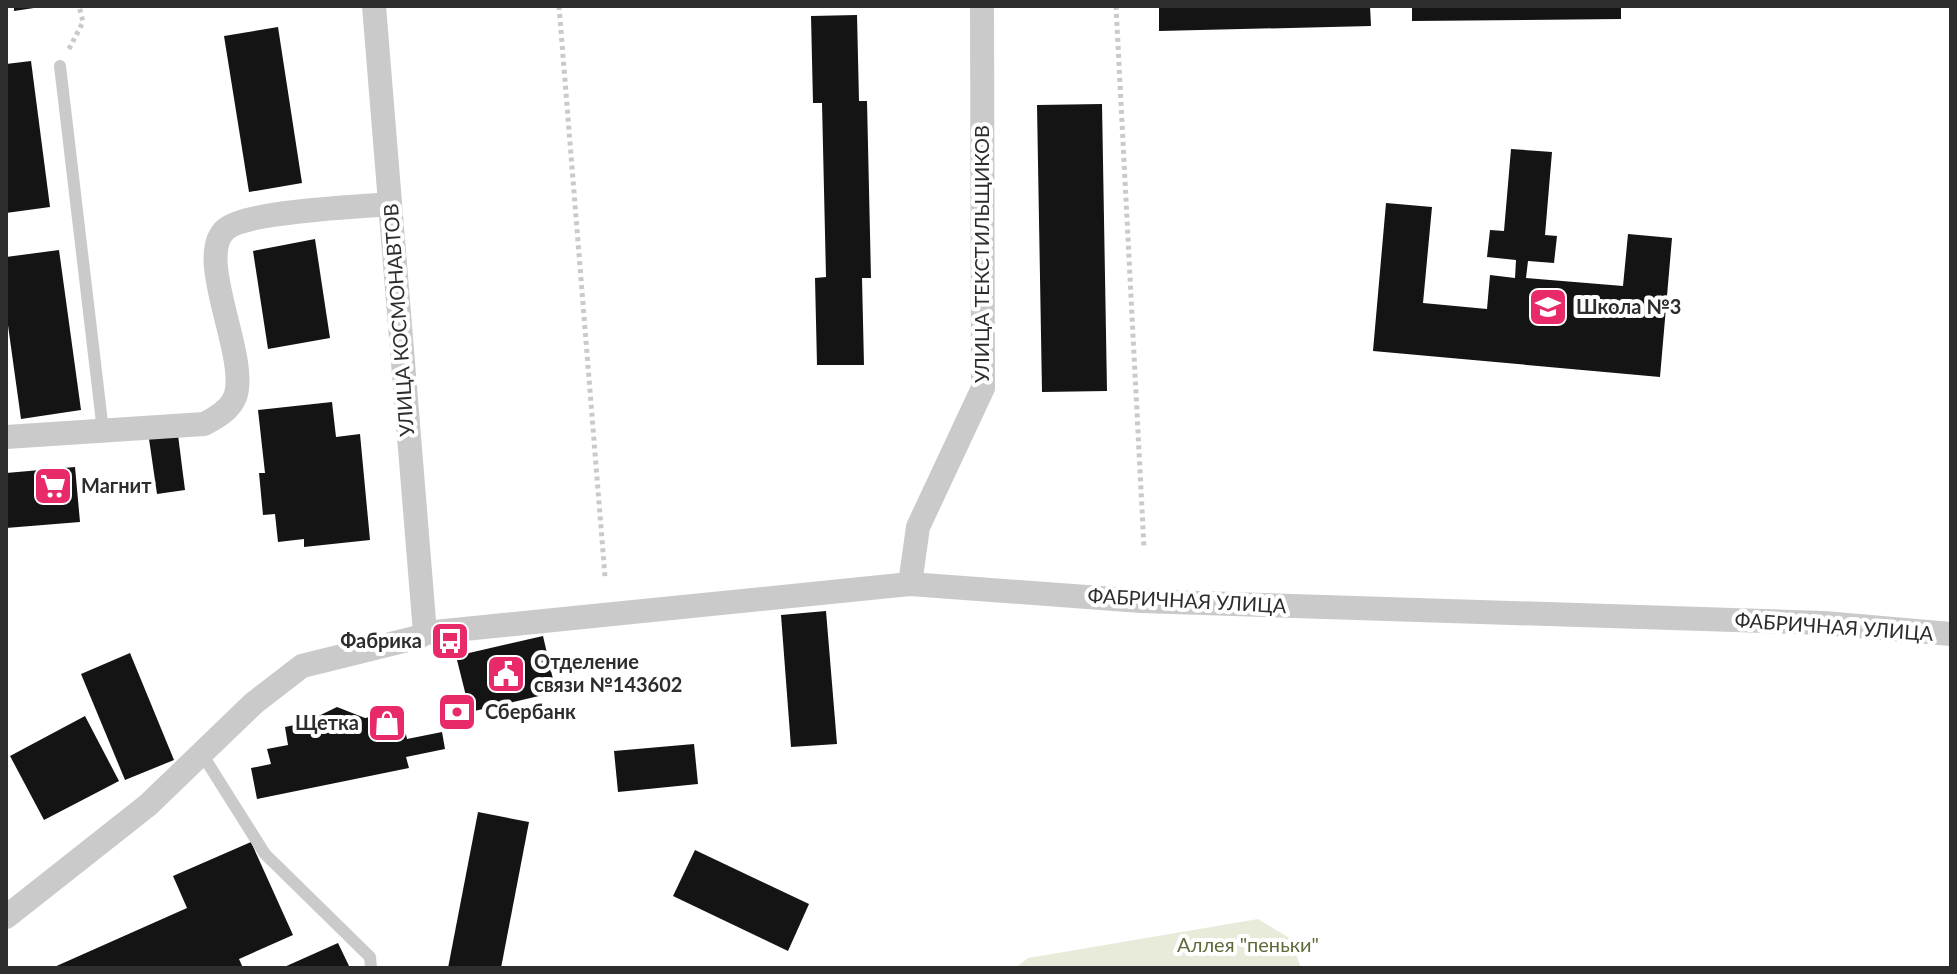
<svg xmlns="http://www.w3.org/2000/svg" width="1957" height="974" font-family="Lato,sans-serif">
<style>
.green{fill:#e8ebda}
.building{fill:#141414}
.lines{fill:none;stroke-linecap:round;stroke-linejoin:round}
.path{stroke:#cacaca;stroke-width:5;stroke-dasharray:4 4;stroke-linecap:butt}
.service{stroke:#cacaca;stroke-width:12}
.minor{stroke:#cacaca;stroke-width:24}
.labels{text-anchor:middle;stroke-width:8;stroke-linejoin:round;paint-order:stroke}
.street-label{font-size:20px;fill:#2d2d2d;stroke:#fff}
.poi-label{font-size:20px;font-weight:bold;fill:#2d2d2d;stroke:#fff;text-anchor:start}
.park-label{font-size:20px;fill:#5d6a3a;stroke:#fff}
</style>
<rect width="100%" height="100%" fill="#fff"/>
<path class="green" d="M1258 919 1291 939 1301 968H1015L1028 958Z"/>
<g class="building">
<path d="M14 6H34V8L14 11Z"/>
<path d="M1159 6H1370L1371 26 1159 31Z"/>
<path d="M1412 6H1621V19L1412 21Z"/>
<path d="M857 15 859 101H867L871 278H862L864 365H817L815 278 826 277 822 103H813L811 16Z"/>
<path d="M278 27 302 183 249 192 224 36Z"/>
<path d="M31 61 50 207 6 213V64Z"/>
<path d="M1102 104 1107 391 1042 392 1037 105Z"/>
<path d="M1511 149 1552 152 1545 235 1557 236 1554 263 1528 261 1526 278 1623 286 1628 234 1672 238 1660 377 1373 351 1386 203 1432 207 1423 303 1487 309 1490 275 1515 278 1516 260 1487 257 1490 230 1504 231Z"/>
<path d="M315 239 330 338 268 349 253 251Z"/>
<path d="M59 250 81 410 21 419 6 311V257Z"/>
<path d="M332 402 336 437 360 434 370 540 304 547V539L278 542 275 514 263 515 259 473H265L258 410Z"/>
<path d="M178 435 185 490 157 494 149 439Z"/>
<path d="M75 467 80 522 6 528V473Z"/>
<path d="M826 611 837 744 791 747 781 615Z"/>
<path d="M543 636 556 692 470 712 456 656Z"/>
<path d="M130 653 174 760 125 780 81 674Z"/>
<path d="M337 707 365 718 401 711 407 739 442 732 445 749 406 757 409 768 257 799 251 768 271 764 267 749 288 745 285 727 304 723Z"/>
<path d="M85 716 119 781 44 820 10 756Z"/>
<path d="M694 744 698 784 618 792 614 751Z"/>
<path d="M478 812 529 822 501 968H448Z"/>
<path d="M251 842 293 935 239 959 243 968H52L187 908 173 876Z"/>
<path d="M695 850 809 904 788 951 673 896Z"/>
<path d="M338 943 350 968H282Z"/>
</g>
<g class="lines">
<g class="path">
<path d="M559 6 605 577"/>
<path d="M1116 6 1144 548"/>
<path d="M69 49 83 22 79 6"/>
</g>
<g class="service">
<path d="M60 66 103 431"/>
<path d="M202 754 265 854 370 957 371 968"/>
</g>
<g class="minor">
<path d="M374 6 425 633"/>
<path d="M6 437 204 424C216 418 230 410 235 397 250 358 193 256 226 229 247 211 357 207 390 204"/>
<path d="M910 584 918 527 983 388 982 6"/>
<path d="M6 917 148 805 254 703 302 666 419 637 425 633 910 584 1141 601 1824 623 1951 634"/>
</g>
</g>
<defs>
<symbol id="school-square" viewBox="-11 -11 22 22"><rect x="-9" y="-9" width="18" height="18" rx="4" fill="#e92a69" stroke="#fff"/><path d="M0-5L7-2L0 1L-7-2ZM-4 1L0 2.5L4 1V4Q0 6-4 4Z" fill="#fff"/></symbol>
<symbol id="supermarket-square" viewBox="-11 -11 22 22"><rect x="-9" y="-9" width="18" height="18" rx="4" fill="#e92a69" stroke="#fff"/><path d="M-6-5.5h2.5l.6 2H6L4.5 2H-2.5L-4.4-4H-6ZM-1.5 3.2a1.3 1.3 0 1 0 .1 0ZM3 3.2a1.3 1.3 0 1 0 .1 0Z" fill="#fff"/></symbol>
<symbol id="bus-square" viewBox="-11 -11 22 22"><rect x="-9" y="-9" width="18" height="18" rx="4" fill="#e92a69" stroke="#fff"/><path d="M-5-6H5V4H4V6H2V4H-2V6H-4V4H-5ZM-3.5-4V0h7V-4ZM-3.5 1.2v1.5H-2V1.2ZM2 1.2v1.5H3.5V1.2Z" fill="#fff"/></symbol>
<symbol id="civic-square" viewBox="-11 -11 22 22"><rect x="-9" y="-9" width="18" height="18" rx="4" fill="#e92a69" stroke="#fff"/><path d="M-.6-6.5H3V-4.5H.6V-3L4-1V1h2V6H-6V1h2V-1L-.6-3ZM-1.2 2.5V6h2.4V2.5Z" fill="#fff"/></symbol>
<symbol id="bank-square" viewBox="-11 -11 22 22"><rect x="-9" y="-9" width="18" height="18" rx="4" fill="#e92a69" stroke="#fff"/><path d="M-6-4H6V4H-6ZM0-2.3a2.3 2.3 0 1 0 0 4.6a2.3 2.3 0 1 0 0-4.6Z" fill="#fff"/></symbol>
<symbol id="shop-square" viewBox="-11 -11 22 22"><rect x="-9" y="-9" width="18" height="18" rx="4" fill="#e92a69" stroke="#fff"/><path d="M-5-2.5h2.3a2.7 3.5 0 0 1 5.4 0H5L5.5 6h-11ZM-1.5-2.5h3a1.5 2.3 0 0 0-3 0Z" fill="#fff"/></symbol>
</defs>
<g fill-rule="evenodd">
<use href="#school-square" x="1526" y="285" width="44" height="44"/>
<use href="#supermarket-square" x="31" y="464" width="44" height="44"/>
<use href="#bus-square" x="428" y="619" width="44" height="44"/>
<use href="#civic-square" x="484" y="652" width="44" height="44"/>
<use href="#bank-square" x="435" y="690" width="44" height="44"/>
<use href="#shop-square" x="365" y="701" width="44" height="44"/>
</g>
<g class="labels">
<g class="street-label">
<text transform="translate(982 254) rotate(-90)" y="7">УЛИЦА ТЕКСТИЛЬЩИКОВ</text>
<text transform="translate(399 320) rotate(-94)" y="7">УЛИЦА КОСМОНАВТОВ</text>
<text transform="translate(1187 601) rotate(3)" y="7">ФАБРИЧНАЯ УЛИЦА</text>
<text transform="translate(1834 627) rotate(4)" y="7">ФАБРИЧНАЯ УЛИЦА</text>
</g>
<g class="poi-label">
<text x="1576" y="314">Школа №3</text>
<text x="81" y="493">Магнит</text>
<text x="422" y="648" text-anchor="end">Фабрика</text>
<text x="534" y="669">Отделение<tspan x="534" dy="23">связи №143602</tspan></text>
<text x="485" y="719">Сбербанк</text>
<text x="359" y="730" text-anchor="end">Щетка</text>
</g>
<g class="park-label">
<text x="1248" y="952">Аллея "пеньки"</text>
</g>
</g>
<rect width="1957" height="974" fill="none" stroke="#2d2d2d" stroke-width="16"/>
</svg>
